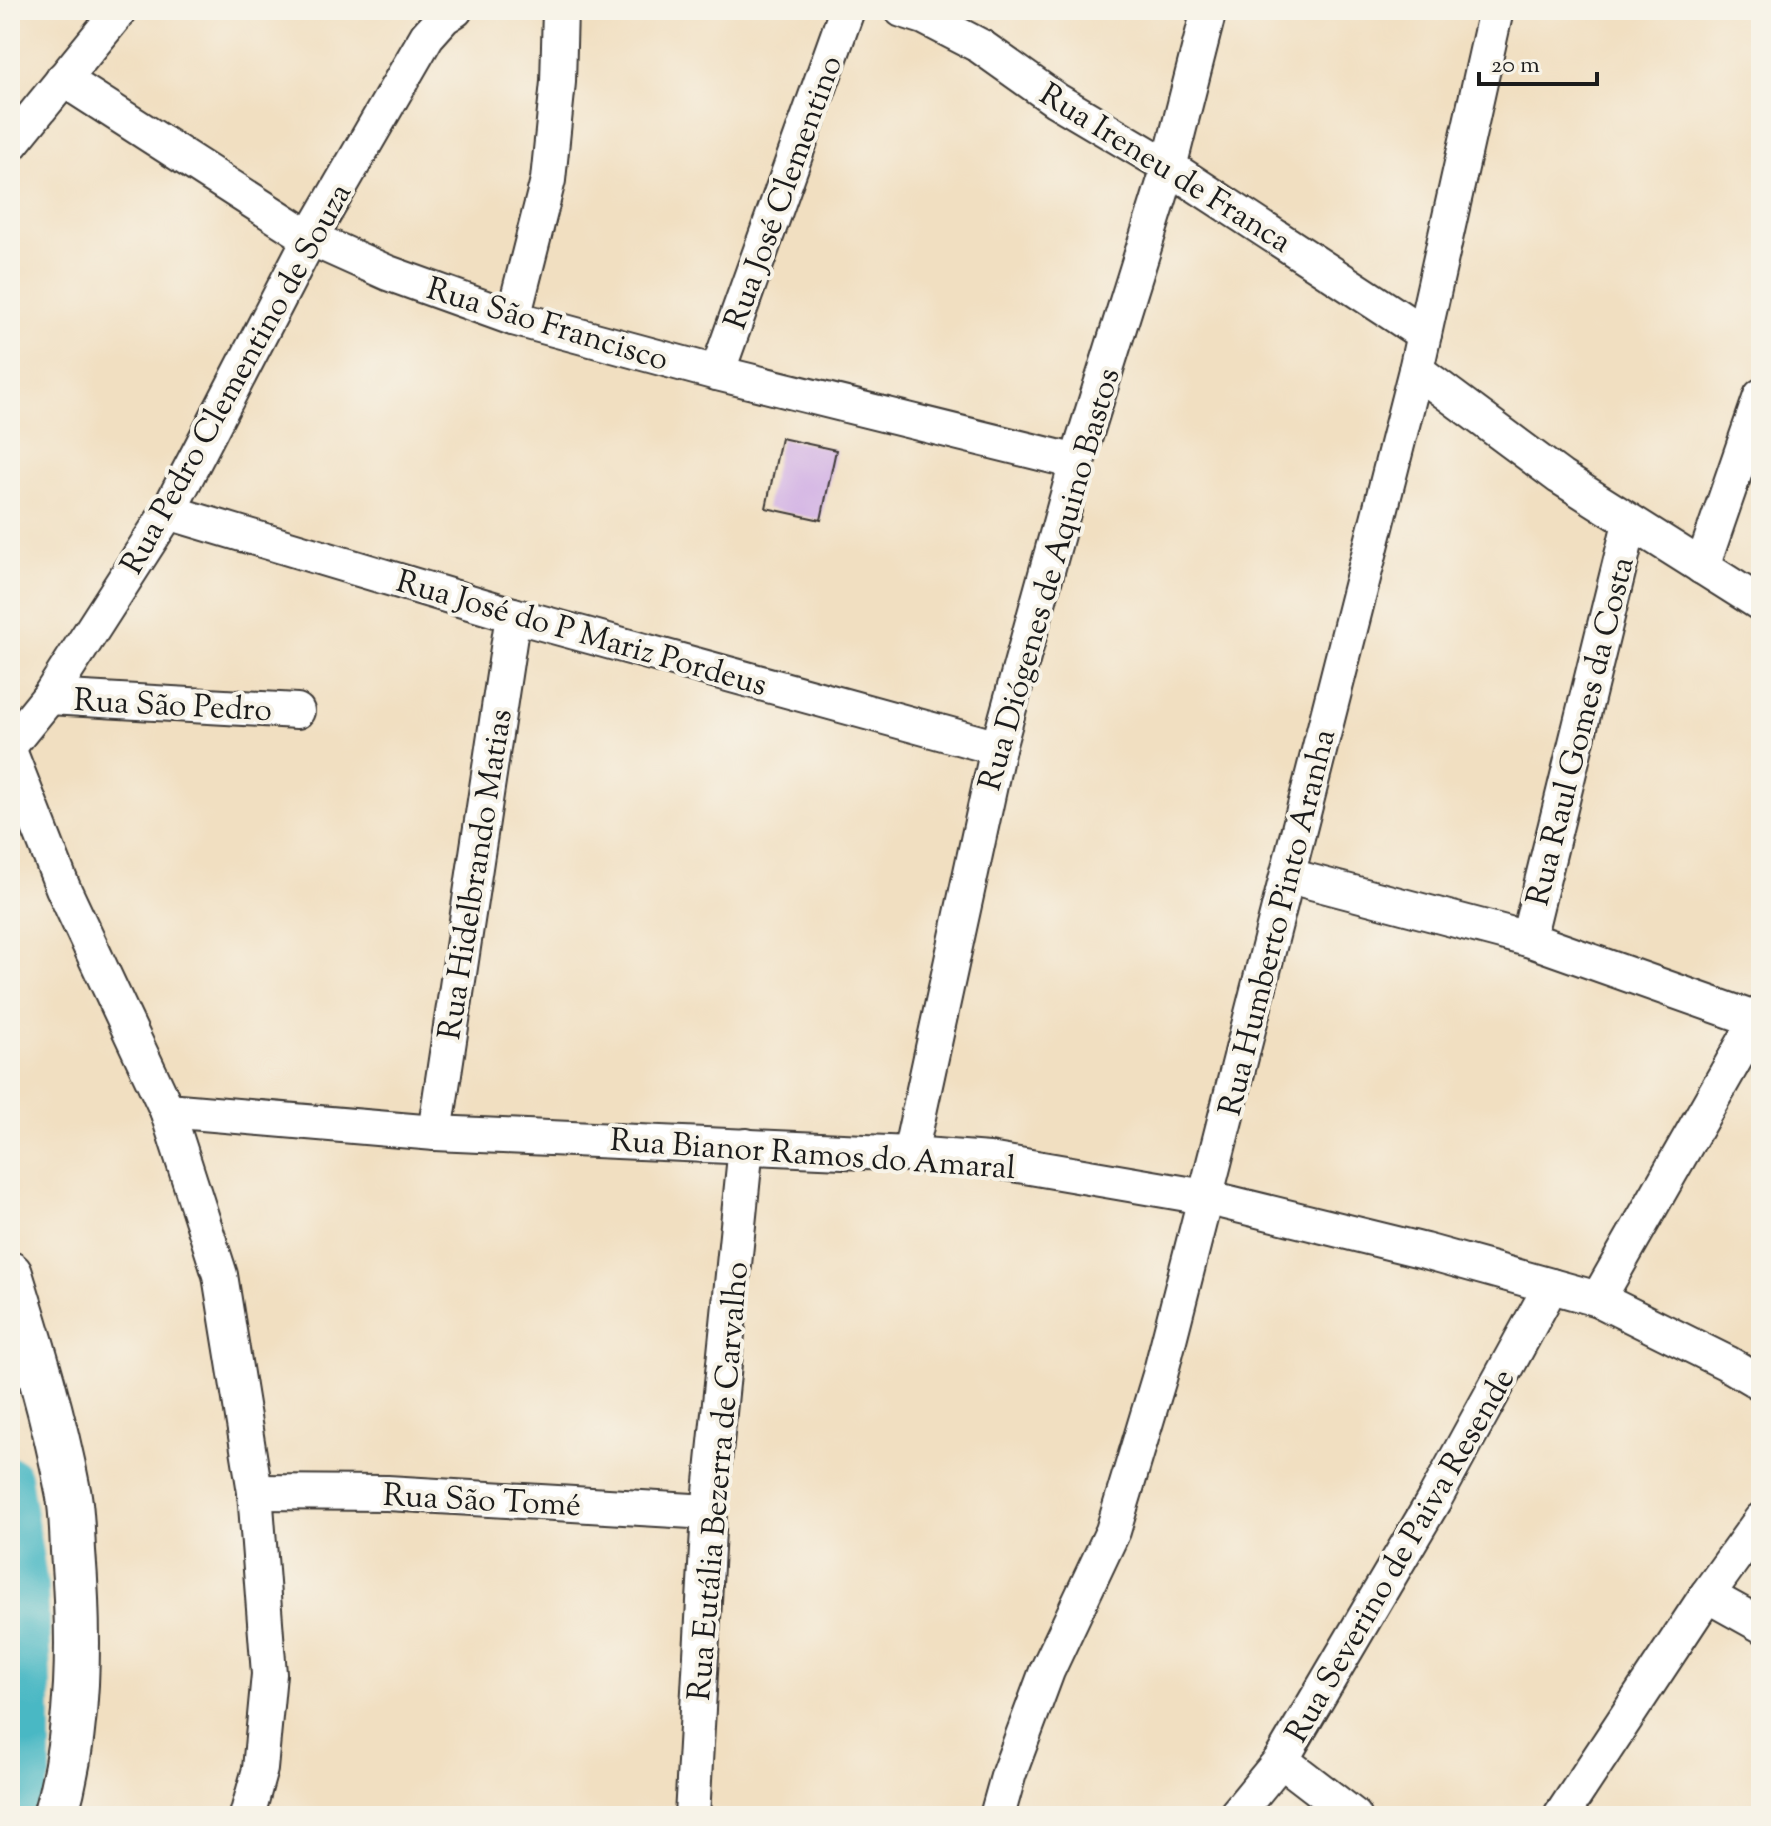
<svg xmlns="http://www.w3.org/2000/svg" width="1771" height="1826" font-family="'Sorts Mill Goudy',serif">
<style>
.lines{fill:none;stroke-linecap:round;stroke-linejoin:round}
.canal{stroke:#4ab8c4;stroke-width:42}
.building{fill:#d0aee4}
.minor-casing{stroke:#3c3935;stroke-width:38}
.tertiary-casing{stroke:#3c3935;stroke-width:48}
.minor{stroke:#fff;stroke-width:34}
.tertiary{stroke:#fff;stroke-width:44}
.labels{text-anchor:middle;stroke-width:8;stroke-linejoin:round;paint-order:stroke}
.street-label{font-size:32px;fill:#1c1c1c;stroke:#f7f3e8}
</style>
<rect width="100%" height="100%" fill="#f7f3e8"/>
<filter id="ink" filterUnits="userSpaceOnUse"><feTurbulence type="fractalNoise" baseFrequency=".0125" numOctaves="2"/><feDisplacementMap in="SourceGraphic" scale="16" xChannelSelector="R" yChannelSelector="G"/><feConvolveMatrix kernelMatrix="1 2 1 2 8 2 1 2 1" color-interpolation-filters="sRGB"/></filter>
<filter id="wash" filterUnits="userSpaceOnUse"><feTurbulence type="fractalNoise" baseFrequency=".006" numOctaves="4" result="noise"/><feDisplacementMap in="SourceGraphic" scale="32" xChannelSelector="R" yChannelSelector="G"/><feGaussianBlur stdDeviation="1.8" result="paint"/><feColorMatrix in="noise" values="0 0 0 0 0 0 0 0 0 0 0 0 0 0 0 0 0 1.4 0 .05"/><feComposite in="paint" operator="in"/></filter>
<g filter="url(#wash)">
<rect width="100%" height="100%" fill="#f1dfc1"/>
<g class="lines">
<path class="canal" d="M10 1478 27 1587 30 1684V1771L18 1816"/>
</g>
<g id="blocks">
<path class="building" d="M781 438 836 450 821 520 766 508Z"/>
</g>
</g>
<g filter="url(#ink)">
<use href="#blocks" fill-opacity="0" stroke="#3c3935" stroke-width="2"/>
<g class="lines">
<defs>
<g id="minor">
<path d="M902 10 924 17 980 46 1056 100 1169 167 1424 334"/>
<path d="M63 79 310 238 388 273 513 318 717 373 1077 462"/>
<path d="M10 145 120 10"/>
<path d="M513 318 548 180 558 82 560 10"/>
<path d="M1416 370 1560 477 1761 604"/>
<path d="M717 373 847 10"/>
<path d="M168 512 513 615 998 748"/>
<path d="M1702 567 1761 396"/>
<path d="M49 697 297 711"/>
<path d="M10 745 49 697 168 512 310 238 427 36 444 17 455 10"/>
<path d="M10 753 63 888 167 1110 220 1275 255 1492 269 1674 260 1769 247 1816"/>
<path d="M1289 876 1528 939 1757 1020"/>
<path d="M1528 939 1630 523"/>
<path d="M167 1110 435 1133 910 1154 989 1160 1205 1197 1425 1251 1598 1299 1727 1363 1761 1383"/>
<path d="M435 1133 513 615"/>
<path d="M910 1154 998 748 1077 462 1169 167 1209 10"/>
<path d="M1598 1299 1761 1013"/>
<path d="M255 1492 387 1493 709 1512"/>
<path d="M1707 1595 1761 1625"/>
<path d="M1281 1760 1354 1816"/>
<path d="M692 1816 709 1512 746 1146"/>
<path d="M997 1816 1009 1773 1047 1671 1113 1531 1160 1375 1416 370 1496 10"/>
<path d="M1235 1816 1281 1760 1434 1500 1551 1286"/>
<path d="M1561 1816 1707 1595 1761 1520"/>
</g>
<path id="tertiary" d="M10 1274C32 1345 54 1417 68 1491 72 1510 72 1531 73 1551 80 1638 80 1731 55 1816"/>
</defs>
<use href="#minor" class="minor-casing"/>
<use href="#tertiary" class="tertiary-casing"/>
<use href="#minor" class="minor"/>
<use href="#tertiary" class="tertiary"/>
</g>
</g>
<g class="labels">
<g class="street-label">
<text transform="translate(1166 167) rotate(32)" y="11">Rua Ireneu de Franca</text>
<text transform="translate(782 192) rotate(-70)" y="11">Rua José Clementino</text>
<text transform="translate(548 323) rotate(17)" y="11">Rua São Francisco</text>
<text transform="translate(235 378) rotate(-61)" y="11">Rua Pedro Clementino de Souza</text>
<text transform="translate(1048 579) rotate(-74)" y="11">Rua Diógenes de Aquino Bastos</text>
<text transform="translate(582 632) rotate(16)" y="11">Rua José do P Mariz Pordeus</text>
<text transform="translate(173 704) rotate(3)" y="11">Rua São Pedro</text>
<text transform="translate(1579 731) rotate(-76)" y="11">Rua Raul Gomes da Costa</text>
<text transform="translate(474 874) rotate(-81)" y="11">Rua Hidelbrando Matias</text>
<text transform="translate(1276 922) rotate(-76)" y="11">Rua Humberto Pinto Aranha</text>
<text transform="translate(813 1153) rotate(4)" y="11">Rua Bianor Ramos do Amaral</text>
<text transform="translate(717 1481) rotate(-85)" y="11">Rua Eutália Bezerra de Carvalho</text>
<text transform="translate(482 1499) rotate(3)" y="11">Rua São Tomé</text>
<text transform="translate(1399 1555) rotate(-60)" y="11">Rua Severino de Paiva Resende</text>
</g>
</g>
<rect width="1771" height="1826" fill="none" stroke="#f7f3e8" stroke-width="40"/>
<path d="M1479 72v12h118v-12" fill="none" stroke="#1c1c1c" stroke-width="4"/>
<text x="1491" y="72" font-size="24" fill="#1c1c1c" stroke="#f7f3e8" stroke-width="6" paint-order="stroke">20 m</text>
</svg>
